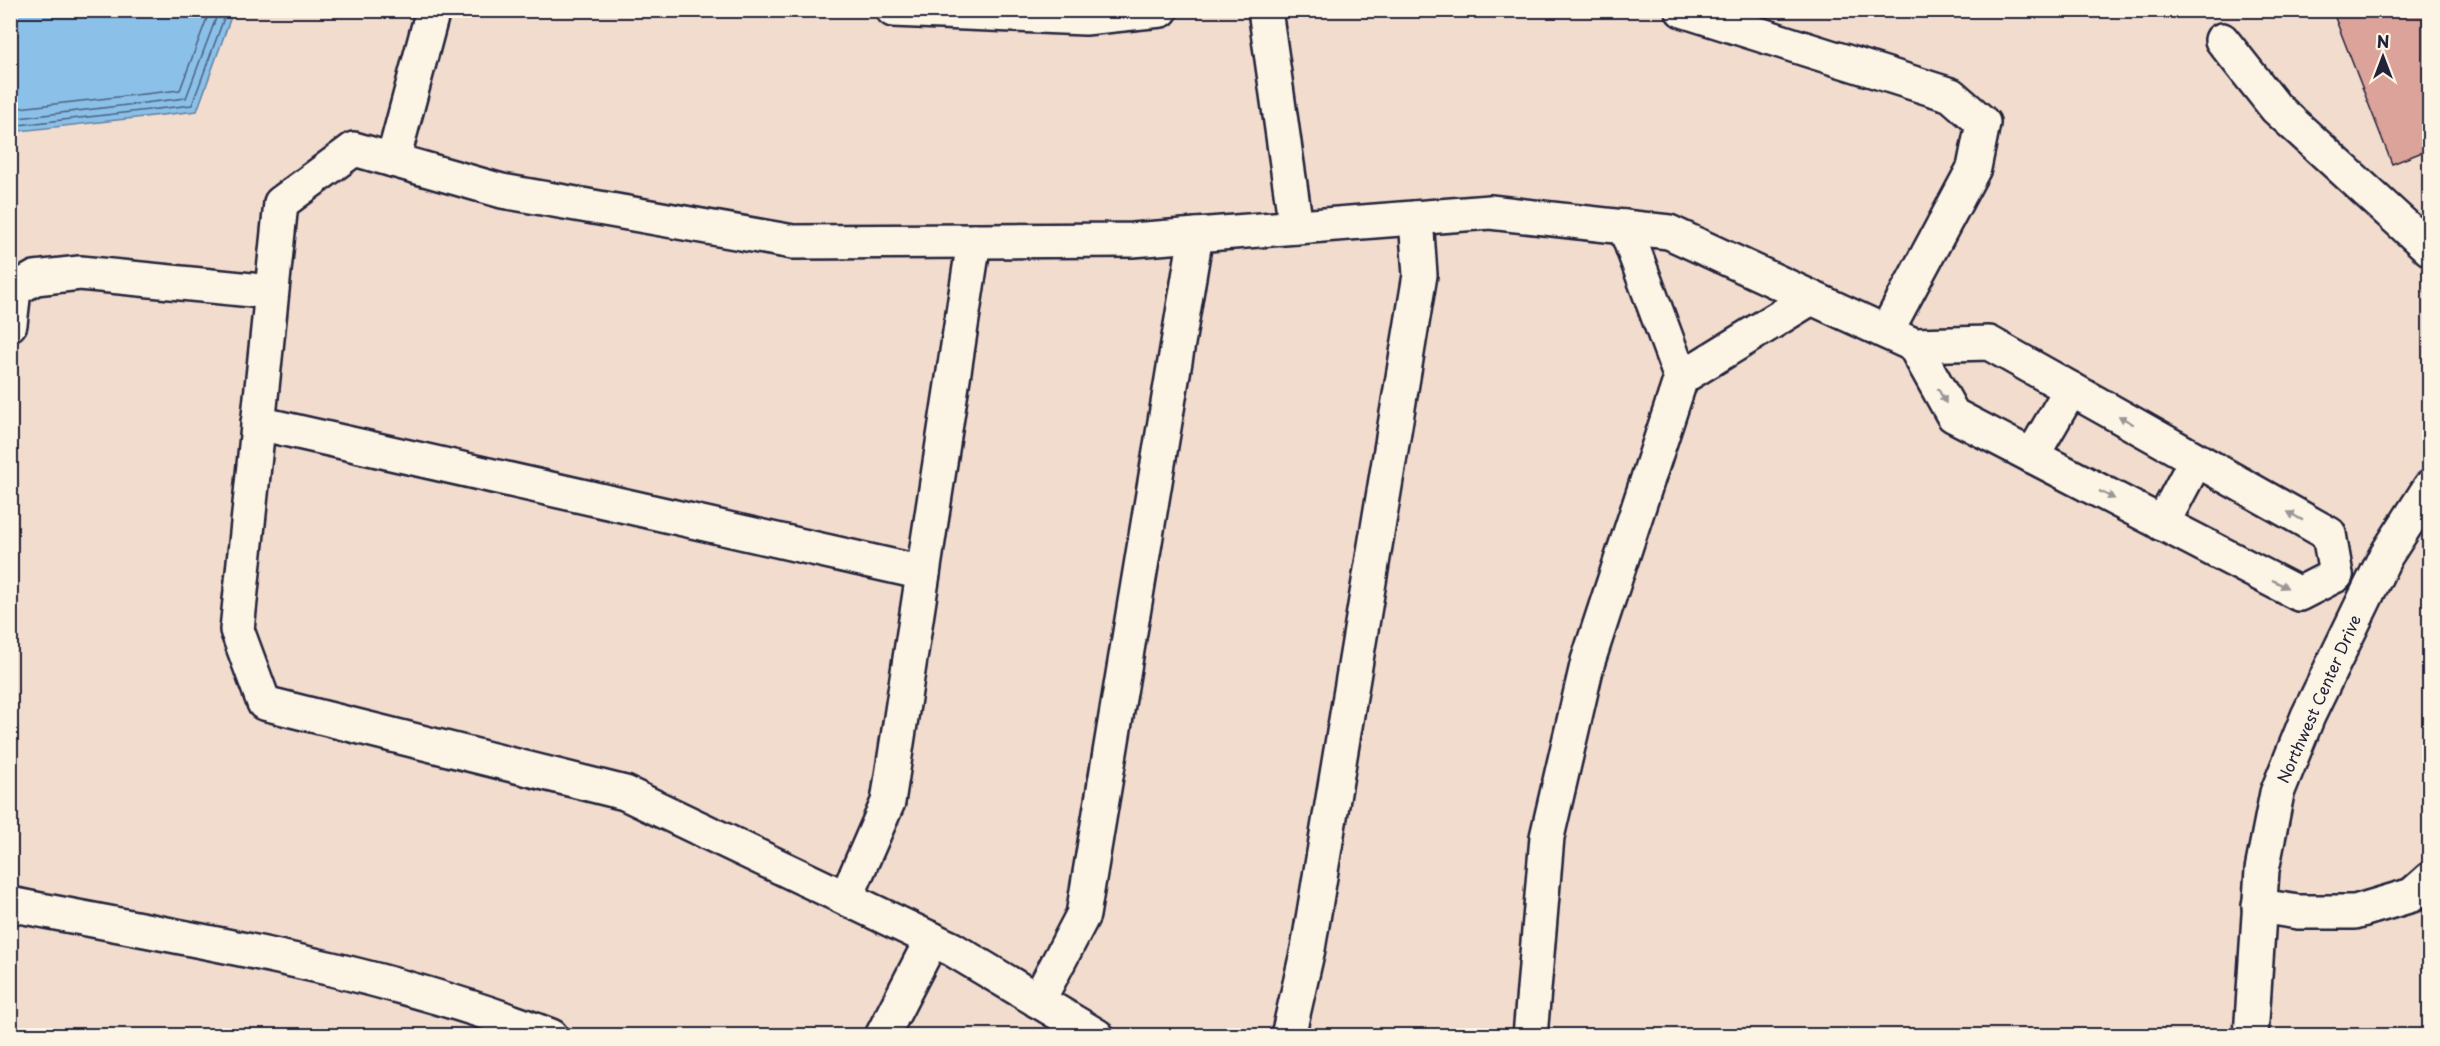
<svg xmlns="http://www.w3.org/2000/svg" width="2440" height="1046" font-family="'Playpen Sans',sans-serif">
<style>
.water{fill:#8bc0e8;stroke:#6181a3;stroke-width:1.5}
.lines{fill:none;stroke-linecap:round;stroke-linejoin:round}
.shore{stroke:#4c6180;stroke-width:1.5}
.building{fill:#dca39a;stroke:#22223b;stroke-width:1.5}
.minor-casing{stroke:#22223b;stroke-width:38}
.minor{stroke:#fcf5e5;stroke-width:33}
.oneway{fill:#9a9698}
.labels{text-anchor:middle;stroke-width:4.5;stroke-linejoin:round;paint-order:stroke}
.street-label{font-size:16px;fill:#22223b;stroke:#fcf5e5}
</style>
<rect width="100%" height="100%" fill="#f2dcce"/>
<filter id="ink" filterUnits="userSpaceOnUse"><feTurbulence type="fractalNoise" baseFrequency=".0167" numOctaves="2"/><feDisplacementMap in="SourceGraphic" scale="12" xChannelSelector="R" yChannelSelector="G"/><feConvolveMatrix kernelMatrix="1 2 1 2 8 2 1 2 1" color-interpolation-filters="sRGB"/></filter>
<g filter="url(#ink)">
<path class="water" d="M10 11 11 10 233 11 197 111 11 132Z"/>
<g class="lines">
<g class="shore">
<path d="M10 109 180 90 210 10"/>
<path d="M10 119 186 98 219 10"/>
<path d="M10 126 192 105 227 10"/>
</g>
</g>
<path class="building" d="M2332 10H2430V149L2392 164Z"/>
<g class="lines">
<defs>
<g id="minor">
<path d="M893 10 1085 18 1161 10"/>
<path d="M1265 10 1296 227"/>
<path d="M1682 10 1951 95 1983 123 1974 168 1886 332"/>
<path d="M2222 40 2276 108 2430 249"/>
<path d="M393 160 433 10"/>
<path d="M10 324 14 290 35 278 80 273 271 292"/>
<path d="M1914 345 1953 415 2299 594 2336 575"/>
<path d="M1681 378 1811 298"/>
<path d="M258 423 923 573"/>
<path d="M2032 456 2071 389"/>
<path d="M2162 524 2196 460"/>
<path d="M846 898 888 802 974 241"/>
<path d="M10 904C192 940 378 968 551 1036"/>
<path d="M2259 906 2298 912H2355L2412 895 2430 879"/>
<path d="M1038 1001 1083 915 1196 235"/>
<path d="M882 1036 932 939"/>
<path d="M1097 1036 952 949 625 793 264 703 237 630 281 203 354 149 502 191 793 242 1132 240 1490 212 1669 232 1914 345 1989 343 2329 534 2336 575"/>
<path d="M1288 1036 1308 949 1420 275 1416 218"/>
<path d="M1530 1036 1547 837 1588 661 1681 378 1625 227"/>
<path d="M2251 1036 2262 870 2277 793 2308 716 2385 557 2430 487"/>
</g>
</defs>
<use href="#minor" class="minor-casing"/>
<use href="#minor" class="minor"/>
</g>
<defs><path id="oneway-solid" d="M-6-.8H1V-3.2L6.5 0L1 3.2V.8H-6Z" transform="scale(1.5)"/></defs>
<g class="oneway">
<use href="#oneway-solid" transform="translate(1942 396) rotate(61)"/>
<use href="#oneway-solid" transform="translate(2126 420) rotate(-150)"/>
<use href="#oneway-solid" transform="translate(2107 495) rotate(27)"/>
<use href="#oneway-solid" transform="translate(2295 516) rotate(-151)"/>
<use href="#oneway-solid" transform="translate(2280 584) rotate(27)"/>
</g>
</g>
<g class="labels">
<g class="street-label">
<text transform="translate(2319 699) rotate(-66)" y="6">Northwest Center Drive</text>
</g>
</g>
<rect width="2440" height="1046" fill="none" stroke="#fcf5e5" stroke-width="36"/>
<rect x="18" y="18" width="2404" height="1010" fill="none" stroke="#22223b" stroke-width="2" filter="url(#ink)"/>
<g transform="translate(2383 57)" stroke="#fcf5e5" stroke-width="4.5" paint-order="stroke">
<path d="M0-4.5L10 22L0 15L-10 22Z" fill="#22223b"/>
<text y="-9" font-size="16" font-weight="bold" text-anchor="middle" fill="#22223b">N</text>
</g>
</svg>
